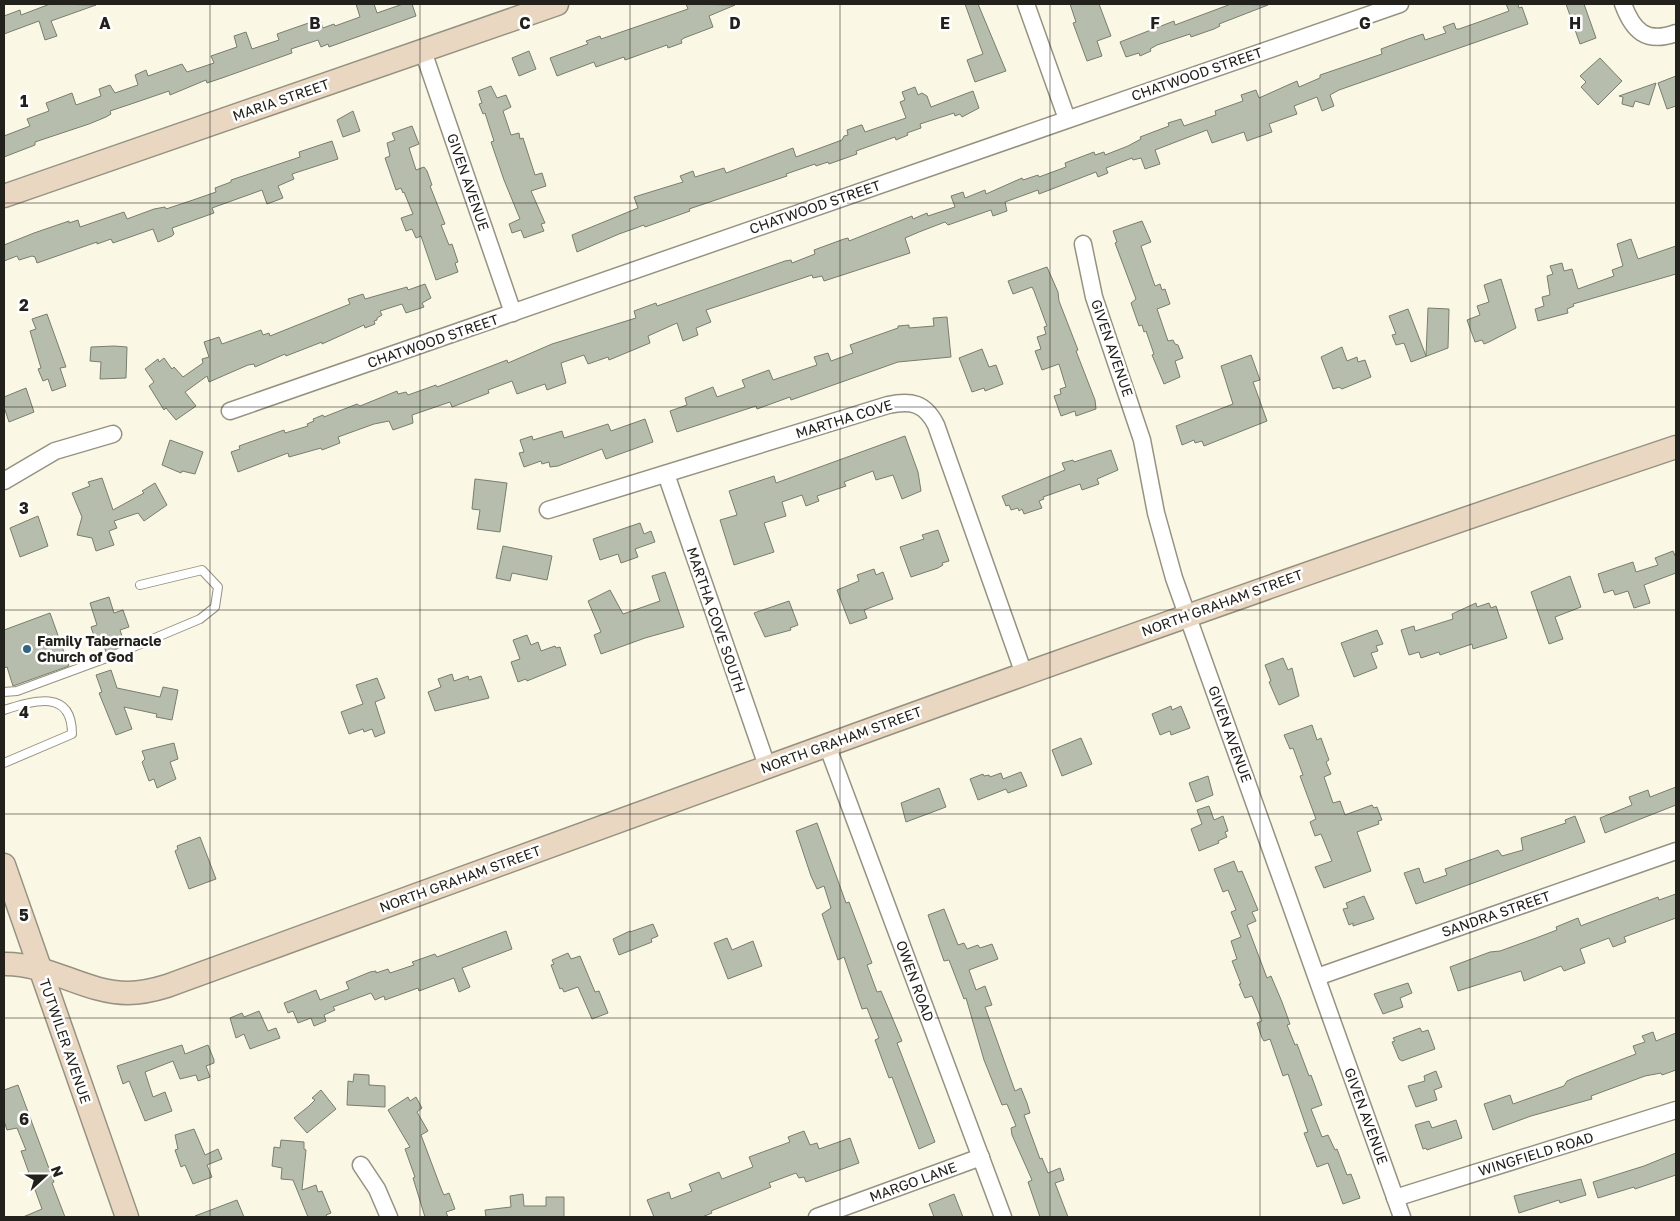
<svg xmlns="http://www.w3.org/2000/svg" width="1680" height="1221" font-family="'Golos Text',sans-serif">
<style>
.building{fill:#b7bdac;stroke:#787e6e}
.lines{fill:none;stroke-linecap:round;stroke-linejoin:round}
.lane-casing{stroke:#969282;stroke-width:10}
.street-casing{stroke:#969282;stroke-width:19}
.secondary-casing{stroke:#969282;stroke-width:25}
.lane{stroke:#fff;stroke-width:8}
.street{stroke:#fff;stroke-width:16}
.secondary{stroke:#e9d7c1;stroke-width:22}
.grid{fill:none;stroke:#23211b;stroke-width:1;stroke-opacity:0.55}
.poi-dot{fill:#326582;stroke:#fff;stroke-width:2}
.labels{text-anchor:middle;stroke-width:5;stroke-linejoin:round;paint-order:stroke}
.street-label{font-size:14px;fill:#23211b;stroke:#fff}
.poi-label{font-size:14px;font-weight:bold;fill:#23211b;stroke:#fff;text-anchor:start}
.grid-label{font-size:16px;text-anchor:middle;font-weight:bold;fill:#23211b;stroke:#fff;stroke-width:5;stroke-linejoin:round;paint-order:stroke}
</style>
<rect width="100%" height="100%" fill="#fbf7e5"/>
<g class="building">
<path d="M50 4 96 5 51 21 57 36 45 40 39 21 4 34V16L20 10 21 15Z"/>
<path d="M356 4H374L377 13 403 4H412L416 16 329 47 328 44 321 47 318 40 291 49 292 53 222 78 207 83 206 80 170 95 169 91 134 103 110 111 111 114 106 117 89 124 35 142V145L4 157V136L30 126 27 119 49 111 46 103 72 93 76 105 101 96 99 89 110 85 115 93 138 85 135 75 146 70 148 76 182 64 187 72 214 63 211 56 237 47 234 36 246 32 252 49 279 40 277 34 320 19 323 28 334 24 335 26 360 17Z"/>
<path d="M686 4 735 5 709 16 713 27 684 38 681 40 682 43 668 48 667 45 625 60 624 57 596 67 594 62 557 76 550 58 588 44 586 41 600 36 601 39 688 9Z"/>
<path d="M965 4H978L1006 71 975 82 967 60 983 54Z"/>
<path d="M1070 4H1099L1111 36 1097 41 1102 56 1087 61 1073 23 1076 22Z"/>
<path d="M1231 4 1268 5 1219 24 1220 26 1214 29 1191 37 1190 34 1157 45 1150 49 1151 51 1140 56 1139 53 1126 57 1120 42 1174 21 1175 25Z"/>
<path d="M1506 4H1518L1519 8 1522 7 1528 24 1339 90 1330 95 1334 106 1322 111 1317 97 1294 106 1297 114 1269 124 1272 132 1247 141 1244 132 1212 143 1207 130 1155 150 1160 164 1145 169 1141 158 1133 160 1132 158 1106 168 1108 173 1098 177 1096 172 1039 194 1038 190 1005 202 1007 211 993 216 991 210 948 225 945 222 919 232 905 238 910 253 824 281 822 276 813 278 812 275 706 310 711 322 696 328 698 335 683 341 677 323 648 336 650 343 609 360 608 357 588 364 584 355 561 363 566 383 547 390 545 384 517 394 512 381 488 390 489 393 452 407 450 402 412 415 413 423 393 430 389 421 374 424 338 437 340 443 322 450 321 448 289 457 288 453 238 472 231 452 240 449 239 446 284 430 285 433 308 426 307 424 314 421 313 419 323 415 324 417 357 404 360 406 397 391 398 394 406 392 408 395 436 385 437 387 507 360 508 363 552 344 636 318 634 311 656 303 657 306 785 261 791 260 792 263 815 254 814 250 844 239 848 238 849 241 912 216 913 219 927 213 928 216 955 207 951 196 963 192 965 198 985 190 986 194 1022 178 1023 180 1038 175 1039 177 1066 167 1065 163 1094 152 1095 155 1104 152 1105 155 1128 146 1141 139 1140 137 1169 126 1168 123 1181 119 1184 126 1216 115 1215 111 1243 101 1241 95 1256 90 1259 98 1297 81 1299 87 1320 78V75L1382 54 1381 49 1408 39 1423 34 1425 40 1446 33 1443 27 1454 23 1456 29H1459L1479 22 1509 11Z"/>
<path d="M1566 4H1584L1596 38 1580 44Z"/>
<path d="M529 51 536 69 519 76 512 58Z"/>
<path d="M1600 58 1622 81 1598 105 1581 87 1586 82 1580 76Z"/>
<path d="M1676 76V106L1667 109 1658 83Z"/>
<path d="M1656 83 1649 105 1635 101 1633 107 1622 104 1623 97 1619 96Z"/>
<path d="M491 86 497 98 506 95 511 107 503 111 511 135 519 133 520 139 523 138 535 175 542 173 546 186 531 191 545 223 541 224 544 231 524 238 521 230 512 233 509 224 520 219 504 180 491 142 494 141 485 113 483 114 479 104 482 103 478 91Z"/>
<path d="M915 87 918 95 922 93 927 96 931 107 973 91 979 108 962 117 960 114 955 116 954 113 920 124 921 128 907 133 908 135 896 140 895 137 856 151 857 154 829 164 828 162 816 166 815 164 786 174 787 176 689 209 690 211 645 227 644 225 619 234 577 252 572 235 638 208 634 197 683 182 680 176 693 171 695 177 724 168 726 173 793 148 796 157 842 140 844 136 848 135 847 130 861 125H862L865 132 906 118 900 102 905 100 902 92Z"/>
<path d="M353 111 360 131 343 137 337 120Z"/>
<path d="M412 126 419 144 409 148 416 170 424 167 427 171 432 185 430 186 445 224 441 225 449 245 452 244 458 262 455 263 458 272 436 280 421 236 416 238 412 229 406 231 401 218 413 214 404 192 403 193 401 188 396 190 385 158 390 156 387 143 395 140 392 133Z"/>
<path d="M332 141 338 159 292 174 294 179 278 186 283 198 267 204 262 190 212 208 214 213 172 228 174 234 172 236 158 242 153 229 113 243 111 239 97 244V242L37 263 35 257 32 256 19 260 17 256 4 261V245L34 233 69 221V223L78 220 80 227 124 212 127 219 154 209 165 207 166 209 193 200 216 192 215 188 231 182V180L300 157 299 152Z"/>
<path d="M1142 221 1151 242 1141 246 1155 286 1160 284 1162 290 1165 289 1170 304 1157 309 1168 341 1173 340 1175 344 1178 345 1183 358 1175 361 1180 377 1164 384 1152 355 1154 354 1146 331 1144 332 1142 325 1139 326 1131 303 1136 299 1115 243 1117 242 1113 231Z"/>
<path d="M1631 239 1638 259 1676 246V274L1573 304 1574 306 1567 309 1568 313 1538 321 1535 309 1544 306 1542 297 1550 295 1547 276 1553 274 1550 266 1562 263 1564 271 1572 269 1578 289 1614 276 1612 270 1623 266 1617 244Z"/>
<path d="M1047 267 1058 292 1059 301 1078 350 1076 351 1095 400 1096 409 1076 416 1075 411 1061 416 1054 396 1061 394 1060 389 1066 387 1059 364 1042 370 1035 351 1041 349 1037 337 1046 334 1044 327 1047 326 1034 291 1032 287 1013 294 1008 281Z"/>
<path d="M1501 279 1516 328 1489 342 1484 344 1482 340 1475 342 1467 320 1480 315 1477 306 1489 302 1484 285Z"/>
<path d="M425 284 431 298 422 303 424 307 406 313 402 304 380 311 382 315 377 318V320L374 321 375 324 365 328 364 325 322 344V342L286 356 285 354 255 367 254 364 248 365 209 382 207 376 185 392 196 406 176 420 166 408 164 410 149 386 154 382 145 369 158 359 159 362 164 358 172 369 174 367 183 377 203 363 202 359 209 357 204 342 219 337 222 344 261 330 263 335 269 333 270 336 350 304 348 299 363 294 365 299 407 287 408 290Z"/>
<path d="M1428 308 1449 309 1448 348 1411 362 1404 343 1396 345 1392 335 1396 334 1389 316 1408 309 1426 356Z"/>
<path d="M47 314 66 367 60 368 66 386 52 391 48 379 43 381 38 369 41 368 30 331 36 329 32 319Z"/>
<path d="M947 317 951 357 898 362 791 400 790 397 757 409 756 406 677 432 670 411 687 405 685 398 713 387 717 397 745 387 742 380 769 370 773 380 817 365 814 357 828 353 831 361 853 353 850 345 898 328V326L909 325V328L934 326 933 318Z"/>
<path d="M114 346 127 347 126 378 100 379 101 362 90 361 91 347Z"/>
<path d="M1342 347 1347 361 1357 357 1358 362 1365 360 1371 377 1342 389 1339 387 1333 389 1321 357Z"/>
<path d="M982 349 989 367 996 365 1003 384 985 391 984 388 972 392 959 358Z"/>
<path d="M1251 355 1260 380 1253 382 1267 421 1204 446 1202 441 1195 443 1194 440 1182 445 1176 426 1233 404 1221 366Z"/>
<path d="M26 388 34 412 9 422 4 407V397Z"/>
<path d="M645 419 653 442 606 459 602 449 558 466 550 467 549 462 542 464 541 461 524 467 519 453 524 452 520 440 532 436 533 440 562 431 564 438 608 424 611 431Z"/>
<path d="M905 436 918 472 921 491 902 499 893 475 876 480 873 471 844 482 846 486 817 496 819 501 806 506 802 495 782 502 786 516 764 523 774 552 734 565 720 520 737 515 729 491 774 476 776 483Z"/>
<path d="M170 440 203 452 195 474 182 471 181 473 162 465Z"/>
<path d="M1111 450 1118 470 1097 479 1099 484 1082 490 1080 484 1043 497 1044 499 1039 501 1042 508 1024 514 1022 509 1019 511 1018 508 1011 510 1009 505 1006 506 1002 496 1065 470 1062 463 1073 460 1074 462Z"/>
<path d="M102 478 113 510 144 493 142 491 155 483 167 505 144 521 138 513 114 521 117 528 109 531 114 545 96 551 92 538 77 535 82 517 72 493 90 486 88 482Z"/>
<path d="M475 479 507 483 500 532 477 529 480 510 472 509Z"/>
<path d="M38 516 48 546 20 557 10 528Z"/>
<path d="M640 523 644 534 651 531 655 542 635 549 638 557 621 563 618 554 600 560 593 539Z"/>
<path d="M938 530 949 561 942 563 943 565 938 568 911 577 900 547 924 539 922 535Z"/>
<path d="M503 546 552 556 547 580 512 573 510 581 496 578Z"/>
<path d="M1673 551 1676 558V573L1644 585 1650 603 1634 608 1628 591 1615 595 1613 590 1604 593 1598 574 1633 562 1636 572 1658 565 1655 558Z"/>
<path d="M874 569 876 575 883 572 893 599 864 610 867 618 850 624 837 590 859 581 857 575Z"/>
<path d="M665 572 684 627 645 638 601 654 594 635 601 632 588 601 610 590 623 614 660 601 652 576Z"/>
<path d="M1570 576 1581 607 1555 617 1563 639 1549 644 1531 592Z"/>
<path d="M109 597 114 613 123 610 129 627 120 630 125 645 106 652 104 646 98 648 91 627 97 625 90 603Z"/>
<path d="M789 601 798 625 790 628 791 630 765 637 754 613Z"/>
<path d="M1476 603 1477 607 1489 603 1491 608 1496 606 1507 638 1473 649 1472 644 1440 655 1439 652 1421 658 1419 652 1409 655 1401 630 1414 626 1415 631 1453 619 1452 614Z"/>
<path d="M50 613 69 666 13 686 7 667 4 668V630Z"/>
<path d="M1377 630 1383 644 1376 646 1378 651 1371 653 1377 668 1354 677 1341 643Z"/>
<path d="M527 635 531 645 538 642 541 651 555 646 556 648 560 647 566 665 527 681 526 679 518 682 511 662 520 659 513 640Z"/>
<path d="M1283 658 1288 670 1292 668 1299 696 1279 705 1269 682 1271 681 1265 665Z"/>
<path d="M111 670 117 688 160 697 163 687 178 690 172 720 156 717 157 714 124 707 132 729 116 735 99 693 102 692 96 675Z"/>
<path d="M452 674 454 681 468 676 469 680 481 676 489 698 435 711 428 692 441 687 438 679Z"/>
<path d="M377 678 385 698 375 702 385 733 375 737 372 729 364 732 363 729 349 734 341 712 363 704 356 685Z"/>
<path d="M1171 706 1172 710 1181 706 1190 728 1171 735 1170 731 1160 735 1152 714Z"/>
<path d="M1312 725 1317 740 1321 738 1329 760 1326 762 1331 774 1324 777 1333 803 1340 801 1345 815 1372 805 1374 808 1377 807 1382 820 1378 821 1379 824 1357 832 1371 871 1324 888 1315 867 1332 861 1321 834 1315 836 1310 822 1316 819 1300 776 1303 775 1293 748 1290 749 1284 735Z"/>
<path d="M1081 738 1092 764 1062 776 1052 750Z"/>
<path d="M174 743 178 759 170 762 176 779 157 788 154 779 149 781 142 762 145 759 142 751Z"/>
<path d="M1021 772 1027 786 1008 793 1006 789 978 800 970 779 983 774 984 776 989 775 990 777 1001 773 1003 779Z"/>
<path d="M1208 776 1213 795 1196 802 1189 783Z"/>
<path d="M1676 787V805L1605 833 1600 818 1632 805 1629 797 1648 790 1650 797Z"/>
<path d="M939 788 946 807 906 822 901 803Z"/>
<path d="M1209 806 1214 820 1223 816 1228 831 1225 832 1227 837 1218 841 1219 843 1199 851 1191 829 1202 824 1197 810Z"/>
<path d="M1575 816 1585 842 1416 904 1404 873 1419 868 1424 883 1447 875 1445 869 1498 850 1502 856 1523 850 1521 838 1566 823 1565 820Z"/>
<path d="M817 823 846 903 849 902 872 963 867 965 877 992 881 991 902 1041 897 1043 935 1142 919 1149 892 1077 889 1078 875 1040 879 1038 867 1008 862 1009 844 957 838 960 822 914 831 908 824 886 817 889 811 876 796 831Z"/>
<path d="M200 837 216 879 189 889 175 851 178 849 177 846Z"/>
<path d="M1234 861 1238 872 1242 871 1258 910 1252 912 1256 921 1247 925 1267 978 1271 976 1282 1002 1290 1024 1287 1025 1295 1045 1297 1044 1309 1076 1311 1075 1322 1105 1311 1109 1322 1137 1328 1135 1335 1150 1337 1149 1347 1175 1351 1174 1360 1198 1343 1204 1328 1163 1317 1167 1304 1133 1308 1132 1288 1074 1283 1076 1270 1039 1264 1041 1262 1038 1257 1023 1262 1021 1252 996 1245 998 1239 984H1241L1232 961 1237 959 1231 941 1241 937 1231 912 1236 910 1228 890 1223 892 1214 869Z"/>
<path d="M1676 894V918L1624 937 1626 942 1613 947 1609 938 1580 949 1585 963 1564 971 1561 966 1524 981 1521 971 1458 991 1450 967 1490 952 1500 951 1536 938 1557 930 1556 927 1578 918 1581 926 1583 925 1658 897 1659 900Z"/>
<path d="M1364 896 1374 919 1353 926V923L1349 925 1343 909 1348 908 1346 903Z"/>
<path d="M944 909 958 945 964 943 967 949 978 945 980 948 992 944 998 959 969 970 976 990 985 986 992 1005 985 1007 1015 1091 1021 1088 1027 1103 1030 1113 1024 1115 1040 1159 1042 1158 1048 1173 1060 1168 1064 1180 1055 1183 1068 1217H1040L1028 1182 1032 1180 1012 1135 1011 1128 1016 1126 1007 1104 1002 1105 984 1060 966 998 964 999 949 960 944 961 930 921 928 915Z"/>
<path d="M653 924 658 936 651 939 652 942 619 955 613 939 630 931V932Z"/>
<path d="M506 931 512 949 462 968 470 987 459 992 454 978 419 991 418 988 385 1000 384 996 375 1000 371 993 333 1007 335 1010 324 1015 326 1021 314 1026 311 1018 298 1023 293 1011 288 1013 284 1003 316 990 320 1000 349 989 346 982 370 972 376 971V973L388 969 390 973 414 965 412 962 435 954 437 957Z"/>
<path d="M727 938 732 950 753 941 762 966 728 979 714 943Z"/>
<path d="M568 953 571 959 580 956 595 992 599 991 608 1013 592 1019 578 987 564 992 562 988 560 989 551 965 554 964 552 960Z"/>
<path d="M1408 983 1412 993 1400 998 1403 1007 1383 1014 1374 994Z"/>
<path d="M259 1011 268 1031 276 1028 280 1038 250 1049 244 1034 236 1038 230 1018 242 1013 244 1017Z"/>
<path d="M1420 1028 1422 1032 1428 1030 1435 1049 1402 1061 1399 1059 1392 1042 1395 1041 1393 1038Z"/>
<path d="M1653 1032 1656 1041 1676 1033V1070L1662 1075 1661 1073 1645 1076 1591 1096 1592 1099 1531 1116 1493 1130 1484 1104 1510 1095 1513 1104 1564 1086 1567 1081 1576 1077 1636 1054 1633 1046 1645 1042 1642 1036Z"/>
<path d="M182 1045 185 1054 208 1045 214 1060V1063L206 1066 210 1077 198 1081 196 1075 180 1079 173 1061 145 1072 153 1097 165 1092 172 1111 145 1121 129 1081 123 1084 117 1066Z"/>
<path d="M1436 1071 1442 1087 1434 1090 1437 1100 1416 1107 1408 1086 1425 1081 1424 1076Z"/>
<path d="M354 1074 369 1075V1085L385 1086V1107L347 1105 348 1081 353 1082Z"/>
<path d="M18 1085 54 1182 52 1183 65 1217H23L42 1209 21 1151 26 1150 17 1128 7 1130 4 1121V1090Z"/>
<path d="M321 1090 336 1109 307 1133 294 1118 309 1106 315 1100 312 1098Z"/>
<path d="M408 1097 410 1101 416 1097 422 1108 417 1112 428 1131 421 1135 442 1191 444 1195 449 1193 455 1209 446 1212 448 1217H425L413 1178 415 1177 405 1149 410 1147 388 1110Z"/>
<path d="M1456 1120 1462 1138 1427 1150 1426 1148 1423 1149 1415 1125 1429 1121 1432 1128Z"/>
<path d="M194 1129 205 1155 218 1149 222 1159 207 1165 212 1177 193 1184 185 1165 181 1167 175 1150 178 1149 175 1135Z"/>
<path d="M804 1131 810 1145 817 1143 819 1149 850 1138 859 1163 806 1182 804 1177 799 1178 796 1173 769 1183 771 1187 711 1211 712 1213 702 1217H654L647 1200 669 1192 671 1199 692 1191 689 1184 719 1172 722 1179 753 1167 749 1157 790 1142 788 1137Z"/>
<path d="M281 1140 304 1142V1149L306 1150 302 1190 316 1185 318 1192 322 1191 331 1213 326 1215 327 1217H308L293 1180 281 1179 282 1168 272 1166 274 1147 280 1148Z"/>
<path d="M1676 1153V1175L1635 1189 1634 1187 1598 1198 1593 1182 1644 1166Z"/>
<path d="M1581 1179 1586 1195 1560 1203 1559 1200 1519 1213 1514 1196Z"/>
<path d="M523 1194 524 1206H546V1197H564V1217H486L485 1210 511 1207 510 1196Z"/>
<path d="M954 1194 963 1217H934L929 1204Z"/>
<path d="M237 1200 244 1217H195V1216Z"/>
</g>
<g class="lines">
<defs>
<g id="lane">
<path d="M4 692 17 691 112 656 200 619 215 607 218 587 202 570 140 585"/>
<path d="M4 710C34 700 72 689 72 734L4 763"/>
</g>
<g id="street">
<path d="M1026 4 1067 119"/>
<path d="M1623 4C1633 31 1646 44 1676 33"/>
<path d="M423 51 513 313"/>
<path d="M1083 244 1094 297 1142 440 1156 513 1174 578 1402 1217"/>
<path d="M230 411 1400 4"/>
<path d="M666 474 767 766"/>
<path d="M4 481 55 451 113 434"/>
<path d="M548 510 888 405C911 400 925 403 936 425L1024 674"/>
<path d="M827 745 1003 1217"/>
<path d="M1317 977 1676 851"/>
<path d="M361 1165 377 1189 389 1217"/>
<path d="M1395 1198 1676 1110"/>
<path d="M817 1217 981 1157"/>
</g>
<g id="secondary">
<path d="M4 196 557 4"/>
<path d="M4 865 127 1217"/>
<path d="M4 964C48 963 85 993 128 993 142 993 154 990 167 986 669 803 1170 617 1676 447"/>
</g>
</defs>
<use href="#lane" class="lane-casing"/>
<use href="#street" class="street-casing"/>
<use href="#secondary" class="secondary-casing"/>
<use href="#lane" class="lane"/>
<use href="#street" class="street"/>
<use href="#secondary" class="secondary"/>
</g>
<path class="grid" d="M210 4V1217M420 4V1217M630 4V1217M840 4V1217M1050 4V1217M1260 4V1217M1470 4V1217M4 203H1676M4 407H1676M4 610H1676M4 814H1676M4 1018H1676"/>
<circle class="poi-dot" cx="27" cy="649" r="5"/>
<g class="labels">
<g class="street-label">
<text transform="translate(1197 74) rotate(-19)" y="5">CHATWOOD STREET</text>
<text transform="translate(281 100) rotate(-19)" y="5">MARIA STREET</text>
<text transform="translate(468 182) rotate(71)" y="5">GIVEN AVENUE</text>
<text transform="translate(815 207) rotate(-19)" y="5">CHATWOOD STREET</text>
<text transform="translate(433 341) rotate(-19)" y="5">CHATWOOD STREET</text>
<text transform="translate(1112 348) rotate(71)" y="5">GIVEN AVENUE</text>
<text transform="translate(844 419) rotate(-17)" y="5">MARTHA COVE</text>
<text transform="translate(1222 603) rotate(-20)" y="5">NORTH GRAHAM STREET</text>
<text transform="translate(716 620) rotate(71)" y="5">MARTHA COVE SOUTH</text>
<text transform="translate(1230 734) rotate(70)" y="5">GIVEN AVENUE</text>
<text transform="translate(841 740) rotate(-20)" y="5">NORTH GRAHAM STREET</text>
<text transform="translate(460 879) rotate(-20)" y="5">NORTH GRAHAM STREET</text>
<text transform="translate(1496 914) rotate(-19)" y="5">SANDRA STREET</text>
<text transform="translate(915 981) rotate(70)" y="5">OWEN ROAD</text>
<text transform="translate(65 1041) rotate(71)" y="5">TUTWILER AVENUE</text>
<text transform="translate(1366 1116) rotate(70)" y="5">GIVEN AVENUE</text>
<text transform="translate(1536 1154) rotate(-17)" y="5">WINGFIELD ROAD</text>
<text transform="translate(913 1182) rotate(-20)" y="5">MARGO LANE</text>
</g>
<g class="poi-label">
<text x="37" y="646">Family Tabernacle<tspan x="37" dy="16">Church of God</tspan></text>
</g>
</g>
<g class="grid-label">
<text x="105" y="29">A</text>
<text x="315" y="29">B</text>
<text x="525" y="29">C</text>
<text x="735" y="29">D</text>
<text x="945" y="29">E</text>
<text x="1155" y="29">F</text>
<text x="1365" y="29">G</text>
<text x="1575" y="29">H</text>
<text x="24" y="107">1</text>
<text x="24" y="311">2</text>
<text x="24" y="514">3</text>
<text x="24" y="718">4</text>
<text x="24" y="921">5</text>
<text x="24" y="1125">6</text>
</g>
<rect width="1680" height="1221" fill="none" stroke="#23211b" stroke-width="10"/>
<g transform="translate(45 1176) rotate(69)" stroke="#ffffff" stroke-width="4" paint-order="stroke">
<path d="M0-4L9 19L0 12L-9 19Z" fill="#23211b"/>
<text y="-8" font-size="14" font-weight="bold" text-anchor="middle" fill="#23211b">N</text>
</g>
</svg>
